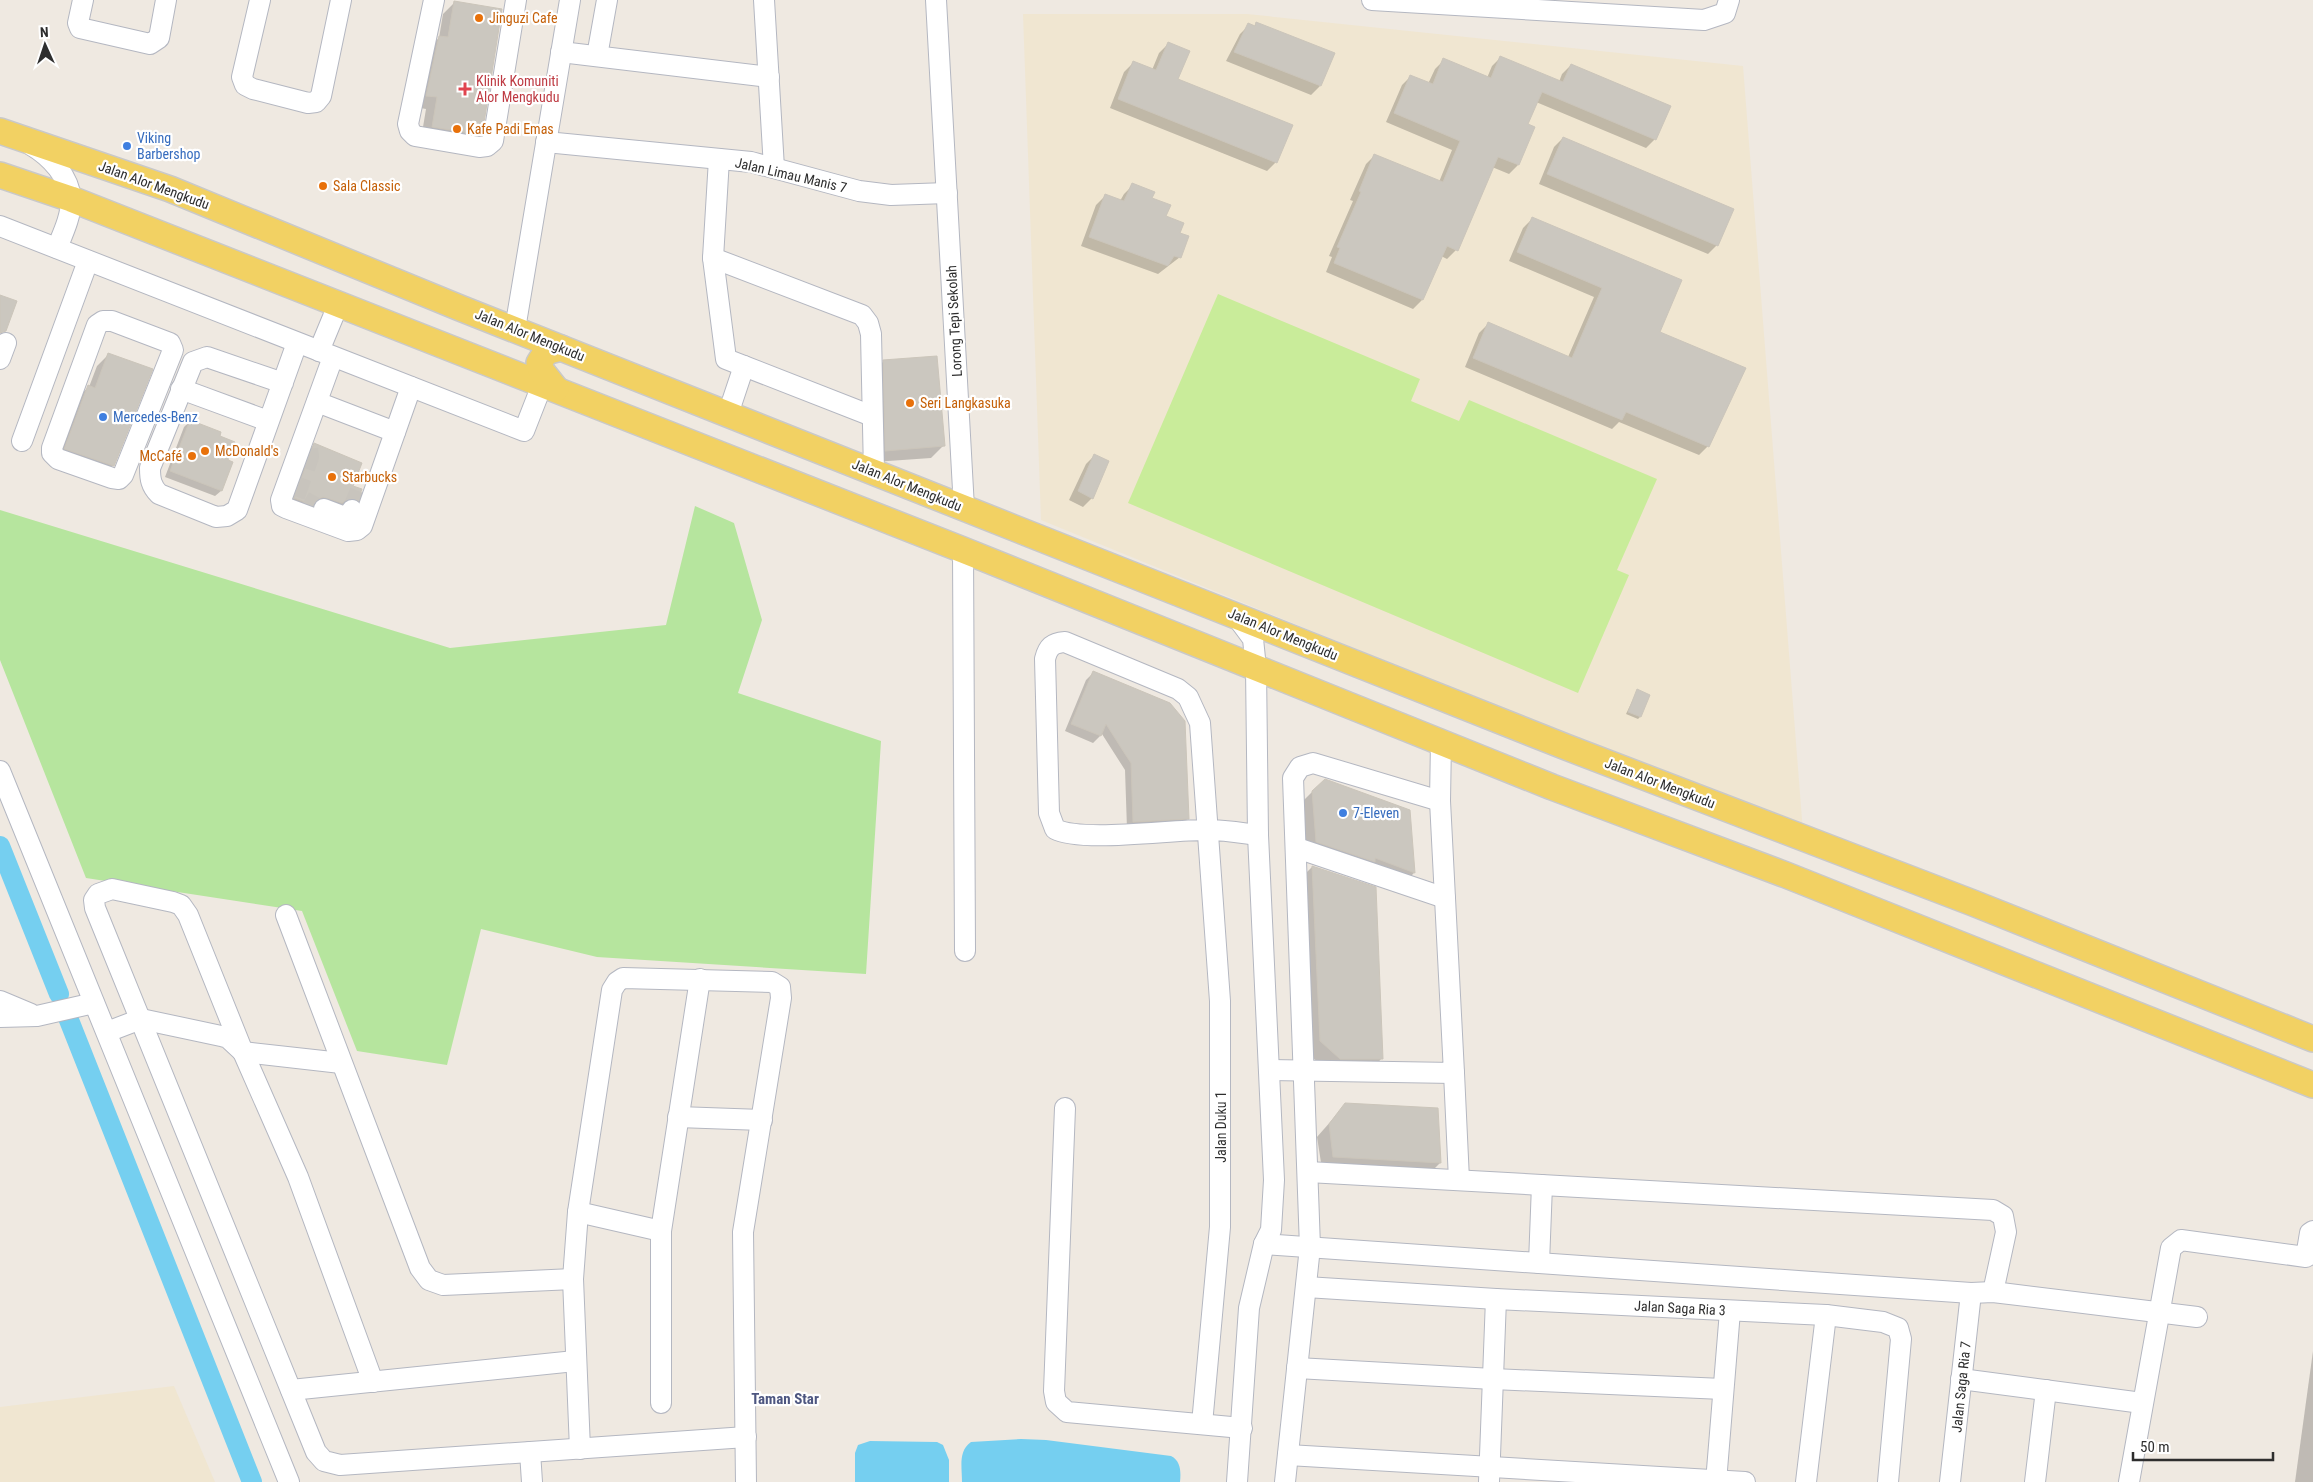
<svg xmlns="http://www.w3.org/2000/svg" width="2313" height="1482" font-family="'Roboto Condensed',sans-serif">
<style>
.education{fill:#f0e6d1}
.green{fill:#b6e59e}
.pitch{fill:#c9ec9a}
.water{fill:#75cff0}
.shadow{fill:#0003}
.lines{fill:none;stroke-linecap:round;stroke-linejoin:round}
.canal{stroke:#75cff0;stroke-width:20}
.building{fill:#cbc7bf;stroke:#cbc5ba}
.minor-tunnel{stroke:#c8c4bd;stroke-width:20;stroke-dasharray:20 10;stroke-linecap:butt}
.minor-casing{stroke:#b4b7c1;stroke-width:22}
.major-casing{stroke:#c9c9c9;stroke-width:28}
.minor{stroke:#fff;stroke-width:20}
.major{stroke:#f2d163;stroke-width:25}
.food-dot{fill:#e8710a;stroke:#fff;stroke-width:2}
.health-dot{fill:#e0444e;stroke:#fff;stroke-width:2}
.shop-dot{fill:#3f7fe0;stroke:#fff;stroke-width:2}
.labels{text-anchor:middle;stroke-width:4.5;stroke-linejoin:round;paint-order:stroke}
.food-label{font-size:14px;fill:#c56008;stroke:#fff;text-anchor:start}
.health-label{font-size:14px;fill:#be3a42;stroke:#fff;text-anchor:start}
.shop-label{font-size:14px;fill:#366cbe;stroke:#fff;text-anchor:start}
.street-label{font-size:14px;fill:#2e2e2e;stroke:#fff}
.neighbourhood-label{font-size:15px;font-weight:bold;fill:#4d5680;stroke:#fff}
</style>
<rect width="100%" height="100%" fill="#efe9e1"/>
<g class="education">
<path d="M1023 14H1247L1743 66 1803 832 1041 520Z"/>
<path d="M174 1386 215 1482H0V1407Z"/>
</g>
<path class="green" d="M695 506 734 523 762 620 738 693 881 741 866 974 597 957 481 929 447 1065 357 1051 302 911 86 878 0 660V510L450 648 666 625Z"/>
<path class="pitch" d="M1218 294 1420 379 1411 401 1459 421 1469 400 1657 479 1617 570 1629 575 1578 693 1128 503Z"/>
<g class="water">
<path d="M1021 1439 1046 1440 1171 1456C1181 1461 1181 1472 1180 1482H962C962 1467 958 1451 971 1442Z"/>
<path d="M870 1441 937 1442 943 1445 949 1460V1482H855V1453L858 1445Z"/>
</g>
<g class="shadow">
<path d="M455 2 481 134 469 146 421 139 426 109 415 107 427 49 439 38 443 14Z"/>
<path d="M1256 24 1320 86 1311 95 1226 61 1240 34 1249 25 1254 27Z"/>
<path d="M1168 44 1177 80 1276 162 1267 171 1110 108 1124 72 1133 63 1152 70 1159 53Z"/>
<path d="M1501 57 1559 82 1562 74 1571 65 1655 139 1646 148 1536 102 1527 125 1533 128 1518 165 1509 174 1492 167 1456 250 1447 259 1441 256 1422 300 1413 309 1326 272 1332 257 1329 256 1353 201 1350 200 1366 164 1375 155 1439 182 1452 150 1386 122 1402 85 1411 76 1428 84 1435 69 1444 60 1487 78 1492 66Z"/>
<path d="M1563 138 1717 245 1708 254 1539 184 1554 147Z"/>
<path d="M1133 185 1150 199 1179 234 1180 257 1158 274 1081 246 1096 205 1105 196 1120 201 1124 194Z"/>
<path d="M1532 219 1658 332 1708 446 1699 455 1619 422 1612 429 1465 367 1479 333 1488 324 1568 357 1594 297 1509 261 1523 228Z"/>
<path d="M109 354 113 465 101 477 53 461 76 398 89 387 97 366Z"/>
<path d="M884 361 943 446 931 458 874 462 872 373Z"/>
<path d="M190 421 218 437 226 461 232 463 221 491 215 496 165 477 184 427Z"/>
<path d="M314 445 351 486 357 500 351 506 344 504 335 509 315 503 305 511 289 505 308 451Z"/>
<path d="M1095 455 1092 498 1083 507 1069 500 1086 464Z"/>
<path d="M1093 673 1188 818 1181 825 1127 829 1125 770 1102 734 1093 743 1065 731 1086 680Z"/>
<path d="M1637 691 1640 717 1638 719 1626 714Z"/>
<path d="M1312 792 1409 811 1414 873 1402 885 1305 854 1300 804Z"/>
<path d="M1312 867 1382 1058 1370 1071 1328 1070 1308 1054 1300 879Z"/>
<path d="M1346 1104 1440 1163 1428 1175 1322 1169 1317 1137Z"/>
<path d="M2313 1351V1482H2295Z"/>
</g>
<g class="lines">
<g class="canal">
<path d="M0 846 59 994"/>
<path d="M67 1015 252 1482"/>
</g>
</g>
<g class="building">
<path d="M454 1 502 9 482 135 432 127 437 97 426 96 439 36 448 37Z"/>
<path d="M1256 22 1335 53 1321 86 1234 52 1248 23 1255 26Z"/>
<path d="M1168 42 1190 51 1178 79 1293 125 1277 163 1118 99 1133 61 1156 70Z"/>
<path d="M1500 56 1563 82 1571 64 1671 106 1656 140 1542 92 1528 124 1535 127 1519 165 1498 157 1458 251 1447 246 1423 300 1334 263 1340 248 1337 247 1361 192 1359 191 1374 154 1443 182 1460 141 1394 113 1410 75 1433 84 1443 58 1491 78Z"/>
<path d="M1563 137 1734 209 1718 246 1547 174Z"/>
<path d="M1132 183 1155 192 1152 198 1171 205 1166 216 1184 223 1180 233 1189 236 1181 258 1174 256 1168 266 1089 237 1105 194 1124 201Z"/>
<path d="M1532 217 1682 280 1660 332 1746 368 1709 447 1626 412 1622 420 1473 358 1488 322 1572 358 1602 288 1517 252Z"/>
<path d="M0 295 17 301 6 331 0 333Z"/>
<path d="M108 353 153 369 114 466 64 449 88 385 95 388Z"/>
<path d="M937 356 945 446 885 451 883 360Z"/>
<path d="M190 420 221 432 220 436 235 442 228 460 233 462 222 491 170 471Z"/>
<path d="M314 443 362 463 353 486 362 489 358 500 351 498 342 503 323 497 316 500 313 505 294 498Z"/>
<path d="M1094 454 1109 461 1093 499 1078 491Z"/>
<path d="M1093 671 1170 703 1185 721 1189 819 1133 822 1131 763 1125 754 1106 724 1101 736 1071 724Z"/>
<path d="M1637 689 1650 695 1641 717 1628 712Z"/>
<path d="M1325 779 1410 810 1415 873 1375 858V862L1316 842 1312 791Z"/>
<path d="M1312 866 1376 887 1383 1059H1340L1320 1041Z"/>
<path d="M1345 1103 1438 1108 1441 1163 1333 1157 1329 1124Z"/>
</g>
<g class="lines">
<g class="minor-tunnel">
<path d="M308 449 309 457 295 496 315 507"/>
<path d="M352 510 361 488"/>
</g>
<defs>
<g id="minor">
<path d="M83 0 78 23 80 28 150 44 159 38 166 0"/>
<path d="M260 0 242 77 245 85 253 89 308 103 316 102 321 96 341 0"/>
<path d="M434 0 408 124 410 131 415 136 479 147 487 146 493 141 516 0"/>
<path d="M764 0 774 168"/>
<path d="M936 0 964 508"/>
<path d="M1372 0 1704 20 1725 13 1729 0"/>
<path d="M561 52 769 77"/>
<path d="M597 56 607 0"/>
<path d="M546 142 751 162 859 191 891 195 947 193"/>
<path d="M31 145C50 156 70 177 71 200 71 217 63 233 57 248"/>
<path d="M719 159 713 258 726 359 872 416"/>
<path d="M0 226 524 431 542 385"/>
<path d="M713 258 862 315 868 323 871 334 874 472"/>
<path d="M103 321H112L170 343 173 350 123 475 119 479 112 478 58 459 52 453V448L97 325Z"/>
<path d="M515 329 570 0"/>
<path d="M319 351 338 305"/>
<path d="M333 357 281 500 282 506 286 508 348 531 357 530 362 526 411 387"/>
<path d="M0 359 6 343"/>
<path d="M283 383 207 357 193 362 150 468C150 479 151 486 159 494L216 517 227 516 237 510 297 343"/>
<path d="M181 389 268 421"/>
<path d="M317 402 395 432"/>
<path d="M728 414 744 366"/>
<path d="M22 441 88 261"/>
<path d="M324 509 345 517 350 514 352 510"/>
<path d="M963 550 965 951"/>
<path d="M1236 616 1253 639 1256 668 1258 835 1274 1180 1271 1230 1264 1244 1249 1308 1237 1482"/>
<path d="M0 771 289 1482"/>
<path d="M1297 848 1445 898"/>
<path d="M286 915 420 1268 429 1280 443 1285 573 1279"/>
<path d="M0 1001 31 1014"/>
<path d="M0 1017 37 1016 94 1003"/>
<path d="M107 1032 141 1019 221 1036 228 1038 243 1052 341 1063"/>
<path d="M1269 1070 1454 1073 1440 801 1441 741"/>
<path d="M1454 1073 1459 1180"/>
<path d="M1065 1108 1054 1391 1056 1402 1067 1412 1242 1428"/>
<path d="M678 1117 762 1120"/>
<path d="M1308 1172 1993 1210 2003 1216 2006 1232 1993 1292"/>
<path d="M578 1212 661 1231"/>
<path d="M1264 1244 1971 1293 1993 1292 2197 1317"/>
<path d="M1539 1263 1542 1185"/>
<path d="M1306 1287 1496 1299 1826 1315 1883 1322 1898 1328 1901 1339 1888 1482"/>
<path d="M1297 1368 1493 1379 1723 1389"/>
<path d="M1961 1379 2142 1403"/>
<path d="M373 1382 298 1177 243 1052 188 915 181 905 173 902 112 889 98 894 94 900 95 908 316 1452 324 1461 340 1465 746 1437"/>
<path d="M291 1390 575 1361"/>
<path d="M661 1403V1231L700 979"/>
<path d="M1202 1424 1220 1227V1001L1200 723 1188 697 1178 689 1065 642C1052 643 1048 647 1045 659L1049 813 1055 829C1082 843 1174 829 1208 830 1225 830 1242 833 1258 835"/>
<path d="M580 1449 573 1279 578 1212 612 990 617 982 623 978 772 982 780 987 781 998 743 1232 746 1482"/>
<path d="M530 1452 532 1482"/>
<path d="M1288 1455 1745 1482"/>
<path d="M1285 1482 1310 1247 1293 778 1300 767 1313 763 1440 801"/>
<path d="M1489 1482 1496 1299"/>
<path d="M1716 1482 1730 1311"/>
<path d="M1806 1482 1826 1315"/>
<path d="M1950 1482 1971 1293"/>
<path d="M2035 1482 2046 1390"/>
<path d="M2129 1482 2171 1248 2181 1240 2306 1257 2310 1233 2313 1231"/>
</g>
<g id="major">
<path d="M0 131 170 189 460 308 1566 747 1973 903 2313 1039"/>
<path d="M0 175 71 199 963 550 1552 787 1786 875 2313 1085"/>
<path d="M556 389 541 370 539 363 546 352 561 348"/>
</g>
</defs>
<use href="#minor" class="minor-casing"/>
<use href="#major" class="major-casing"/>
<use href="#minor" class="minor"/>
<use href="#major" class="major"/>
</g>
<g class="food-dot">
<circle cx="479" cy="18" r="5"/>
<circle cx="457" cy="129" r="5"/>
<circle cx="323" cy="186" r="5"/>
<circle cx="910" cy="403" r="5"/>
<circle cx="205" cy="451" r="5"/>
<circle cx="192" cy="456" r="5"/>
<circle cx="332" cy="477" r="5"/>
</g>
<path class="health-dot" d="M462.5 81.5h5v5h5v5h-5v5h-5v-5h-5v-5h5z"/>
<g class="shop-dot">
<circle cx="127" cy="146" r="5"/>
<circle cx="103" cy="417" r="5"/>
<circle cx="1343" cy="813" r="5"/>
</g>
<g class="labels">
<g class="food-label">
<text x="489" y="23">Jinguzi Cafe</text>
<text x="467" y="134">Kafe Padi Emas</text>
<text x="333" y="191">Sala Classic</text>
<text x="920" y="408">Seri Langkasuka</text>
<text x="215" y="456">McDonald's</text>
<text x="182" y="461" text-anchor="end">McCafé</text>
<text x="342" y="482">Starbucks</text>
</g>
<g class="health-label">
<text x="476" y="86">Klinik Komuniti<tspan x="476" dy="16">Alor Mengkudu</tspan></text>
</g>
<g class="shop-label">
<text x="137" y="143">Viking<tspan x="137" dy="16">Barbershop</tspan></text>
<text x="113" y="422">Mercedes-Benz</text>
<text x="1353" y="818">7-Eleven</text>
</g>
<g class="street-label">
<text transform="translate(791 175) rotate(13)" y="5">Jalan Limau Manis 7</text>
<text transform="translate(154 185) rotate(20)" y="5">Jalan Alor Mengkudu</text>
<text transform="translate(954 321) rotate(-93)" y="5">Lorong Tepi Sekolah</text>
<text transform="translate(530 335) rotate(22)" y="5">Jalan Alor Mengkudu</text>
<text transform="translate(907 485) rotate(22)" y="5">Jalan Alor Mengkudu</text>
<text transform="translate(1283 634) rotate(22)" y="5">Jalan Alor Mengkudu</text>
<text transform="translate(1660 783) rotate(21)" y="5">Jalan Alor Mengkudu</text>
<text transform="translate(1221 1127) rotate(-90)" y="5">Jalan Duku 1</text>
<text transform="translate(1680 1308) rotate(3)" y="5">Jalan Saga Ria 3</text>
<text transform="translate(1961 1387) rotate(-84)" y="5">Jalan Saga Ria 7</text>
</g>
<g class="neighbourhood-label">
<text x="785" y="1404">Taman Star</text>
</g>
</g>
<g transform="translate(45 45) rotate(357)" stroke="#ffffff" stroke-width="4" paint-order="stroke">
<path d="M0-4L9 19L0 12L-9 19Z" fill="#2e2e2e"/>
<text y="-8" font-size="14" font-weight="bold" text-anchor="middle" fill="#2e2e2e">N</text>
</g>
<path d="M2133 1452v8h140v-8" fill="none" stroke="#2e2e2e" stroke-width="2.5"/>
<text x="2140" y="1452" font-size="15" fill="#2e2e2e" stroke="#ffffff" stroke-width="4" paint-order="stroke">50 m</text>
</svg>
